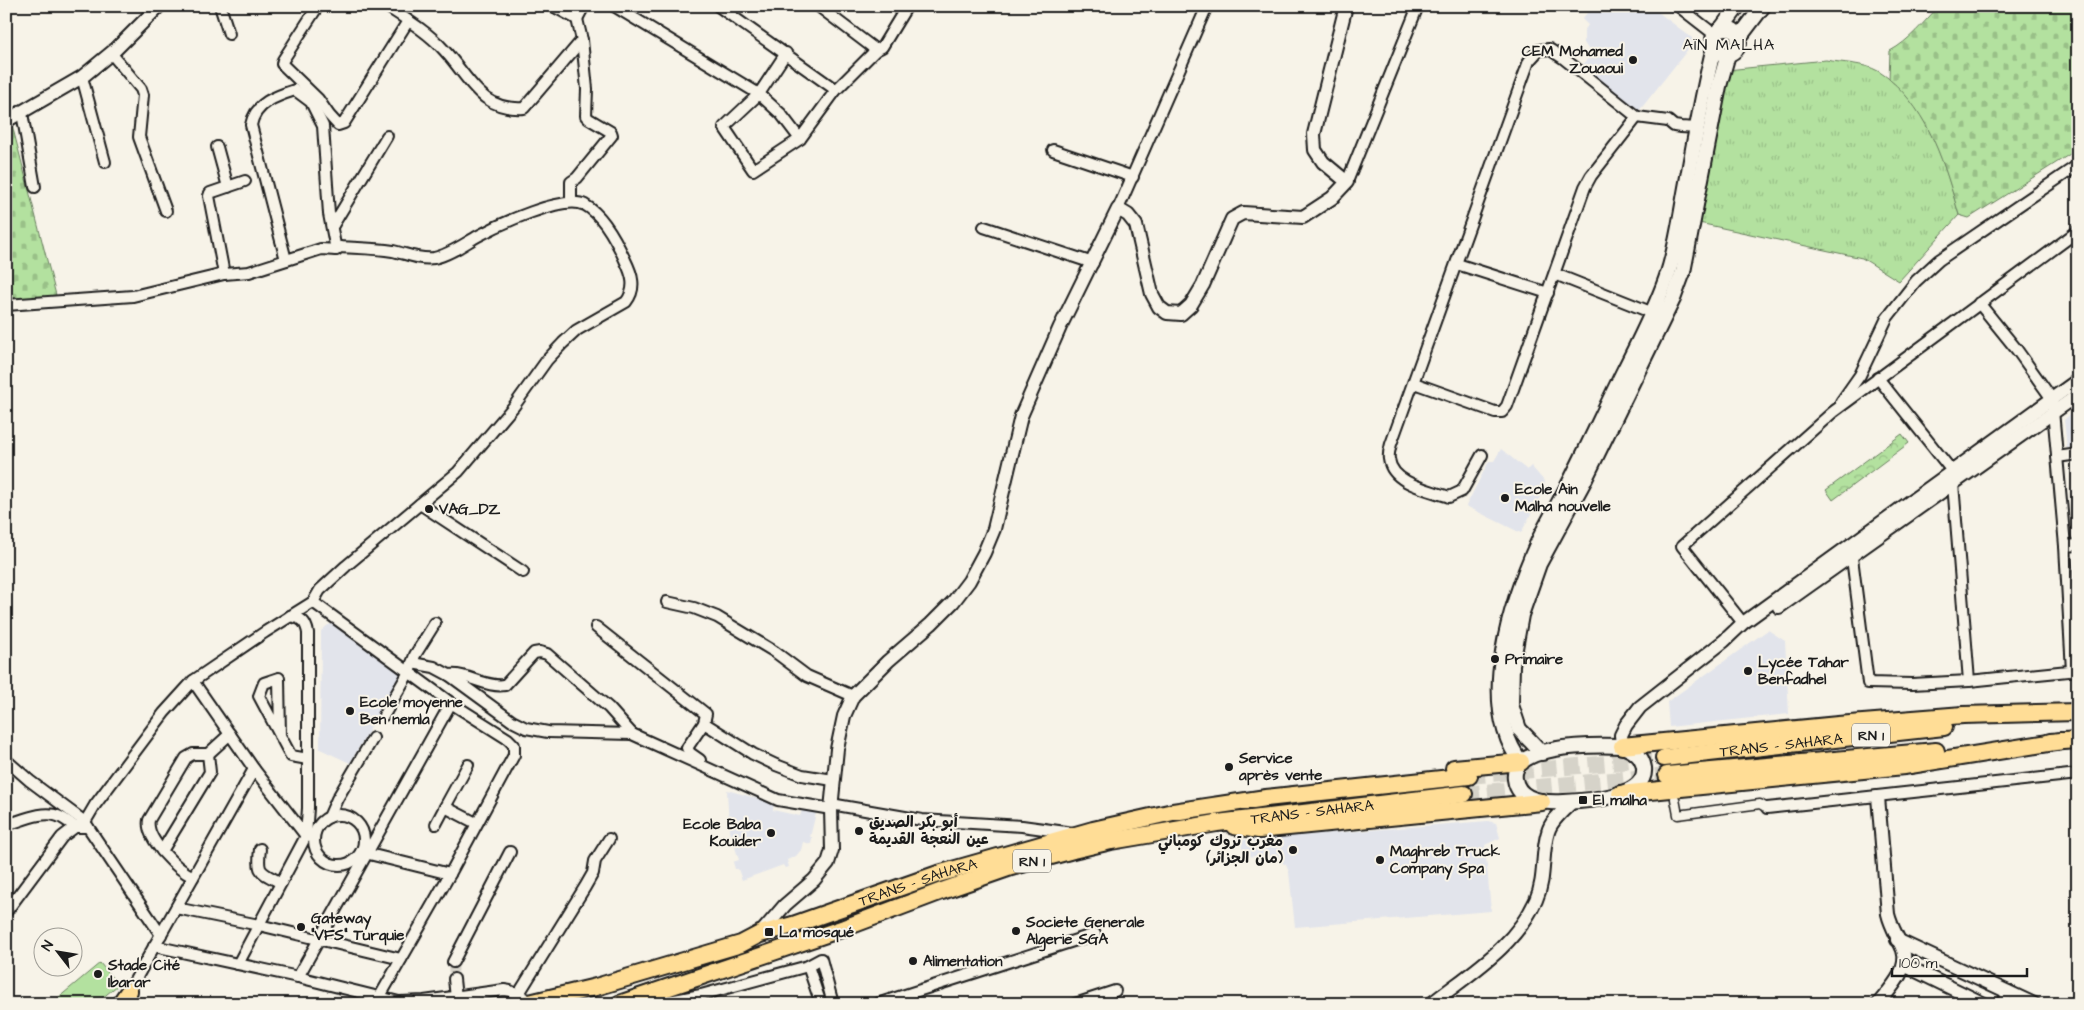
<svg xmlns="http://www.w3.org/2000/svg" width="2084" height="1010" font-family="'Architects Daughter','Playpen Sans Arabic',sans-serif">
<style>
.built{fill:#e2e4eb}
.grass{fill:url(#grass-tufts);stroke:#687e5e}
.cemetery{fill:url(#cemetery-stones);stroke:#687e5e}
.park{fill:url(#park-crowns);stroke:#687e5e}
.garden{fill:#b3e19f;stroke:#687e5e}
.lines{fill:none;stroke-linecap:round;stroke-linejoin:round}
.minor-tunnel{stroke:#d6d3c9;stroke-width:10;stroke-dasharray:10 5;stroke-linecap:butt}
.trunk-tunnel{stroke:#d6d3c9;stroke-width:16;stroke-dasharray:16 8;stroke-linecap:butt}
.pedestrian-casing{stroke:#1c1c1c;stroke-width:11}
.minor-casing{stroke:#1c1c1c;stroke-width:14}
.tertiary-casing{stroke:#1c1c1c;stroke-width:16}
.secondary-casing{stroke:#1c1c1c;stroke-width:18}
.trunk-casing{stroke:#1c1c1c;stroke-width:20}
.pedestrian{stroke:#f7f3e8;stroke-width:8}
.minor{stroke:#f7f3e8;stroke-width:10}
.tertiary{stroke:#f7f3e8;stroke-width:12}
.secondary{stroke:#f7f3e8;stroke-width:14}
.trunk{stroke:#ffdd96;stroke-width:16}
.poi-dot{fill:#1c1c1c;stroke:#f7f3e8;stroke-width:2}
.labels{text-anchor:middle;stroke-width:4;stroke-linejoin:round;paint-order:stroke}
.shield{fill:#f7f3e8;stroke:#5e5c59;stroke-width:1}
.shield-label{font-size:14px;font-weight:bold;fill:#1c1c1c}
.poi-label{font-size:15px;font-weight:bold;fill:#1c1c1c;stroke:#f7f3e8;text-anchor:start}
.street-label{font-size:15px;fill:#1c1c1c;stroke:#f7f3e8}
.neighbourhood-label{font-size:16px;letter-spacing:1px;fill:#1c1c1c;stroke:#f7f3e8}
</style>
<defs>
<pattern id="grass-tufts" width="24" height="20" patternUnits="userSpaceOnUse" patternTransform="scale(1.25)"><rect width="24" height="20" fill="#b3e19f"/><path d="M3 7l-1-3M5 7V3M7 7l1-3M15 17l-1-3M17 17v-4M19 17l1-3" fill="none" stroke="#99c088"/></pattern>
<pattern id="cemetery-stones" width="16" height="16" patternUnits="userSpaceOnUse" patternTransform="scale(1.25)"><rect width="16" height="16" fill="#b3e19f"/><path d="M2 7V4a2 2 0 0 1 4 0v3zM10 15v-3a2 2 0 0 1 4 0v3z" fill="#99c088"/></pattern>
<pattern id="park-crowns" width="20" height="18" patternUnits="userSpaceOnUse" patternTransform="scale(1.25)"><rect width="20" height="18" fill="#b3e19f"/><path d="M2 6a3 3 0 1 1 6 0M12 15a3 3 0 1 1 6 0" fill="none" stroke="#99c088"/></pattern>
</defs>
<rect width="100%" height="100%" fill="#f7f3e8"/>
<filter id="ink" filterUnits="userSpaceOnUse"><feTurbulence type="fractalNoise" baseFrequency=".02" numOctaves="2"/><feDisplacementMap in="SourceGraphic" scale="10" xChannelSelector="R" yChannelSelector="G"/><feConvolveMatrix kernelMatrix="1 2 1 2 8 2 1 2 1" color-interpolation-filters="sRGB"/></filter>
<g filter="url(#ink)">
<g class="built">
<path d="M1593 6H1650L1692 38 1693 43 1639 111 1582 67 1591 53 1584 43V31L1588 25 1582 19Z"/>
<path d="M2078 407V447L2067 448 2064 420Z"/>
<path d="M1501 449 1527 470 1531 466 1545 482 1544 489 1521 533 1466 506 1489 461H1494Z"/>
<path d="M333 624 402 674 350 763 320 749 321 631 328 625Z"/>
<path d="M1768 630 1785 641 1789 714 1669 727 1667 702Z"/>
<path d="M727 790 774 803 773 810 800 816 802 810 816 813 810 837H812L811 844 803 842 801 850 796 856 787 860 789 867 785 868 783 865 742 880 738 869H735L733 862 739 860 729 828Z"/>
<path d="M1488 821 1496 823 1500 838 1485 845 1491 911 1295 927 1289 872 1286 865 1278 860 1266 857 1243 856 1241 840Z"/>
</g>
<path class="grass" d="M1826 60C1842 63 1864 63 1878 71 1927 101 1945 164 1959 215L1899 281 1862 258 1699 223 1727 70Z"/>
<g class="cemetery">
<path d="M1939 6H2078V149L1969 218 1959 215C1945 166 1930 113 1889 79L1890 51C1909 41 1924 22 1939 6Z"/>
<path d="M12 125 57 299 6 301V128Z"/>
</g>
<path class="park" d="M1902 434 1909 443 1833 500 1826 490Z"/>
<path class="garden" d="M100 963 118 985 95 1004H63L58 998Z"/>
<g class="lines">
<path class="minor-tunnel" d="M453 962 454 979"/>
<g class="trunk-tunnel">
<path d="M1469 776 1664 758"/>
<path d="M1464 794 1667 775"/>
</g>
<defs>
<path id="pedestrian" d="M1675 799 1678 815 1760 804 1767 808"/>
<g id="minor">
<path d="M220 6 229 34"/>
<path d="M318 6 283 60 282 64 318 99 329 115 338 125 344 123 408 21"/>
<path d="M386 6C406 19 428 32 444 50 470 78 480 111 524 108L582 40"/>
<path d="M553 6 577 19 584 6"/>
<path d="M614 6 759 94 781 114 800 139 753 170 724 127 759 94 786 53"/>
<path d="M718 6 836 90"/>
<path d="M818 6 876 50"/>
<path d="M1678 6 1714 34"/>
<path d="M111 53 141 89 143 95 139 137 166 211"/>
<path d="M82 77 105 162"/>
<path d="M22 113 35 187"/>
<path d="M800 139 836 90 876 50 882 47 907 6"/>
<path d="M217 147 228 187"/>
<path d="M1053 150 1133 177"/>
<path d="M1347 182 1418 6"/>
<path d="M571 202V182L577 178 612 135 611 132 589 119 586 116 587 89 582 40 577 19"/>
<path d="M1118 209 1207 6"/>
<path d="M332 227 387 136"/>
<path d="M984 227 1093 263"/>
<path d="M286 260 251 125C255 103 276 96 295 90L311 102 323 126 329 214 336 250"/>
<path d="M1457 264 1548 293"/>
<path d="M224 274 209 196 210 193 245 181"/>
<path d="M1555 274 1653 313"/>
<path d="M1979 303 2017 350 2052 399 2065 546 2072 671"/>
<path d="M6 305 133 296 224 274 249 272 321 249 336 250 340 247C357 248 376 248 393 251 407 254 419 260 434 258 449 255 464 244 478 236 498 225 564 194 585 205 603 215 617 242 625 260 632 274 637 288 626 302L577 330 563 343 547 360 514 406 458 472 346 566 320 590 313 602 265 632 193 681 164 713 95 805 85 822 88 827 161 935"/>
<path d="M1878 378 1952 471 1969 681"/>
<path d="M1414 383 1495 412H1502L1507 406 1585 187 1591 176 1637 117"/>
<path d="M1841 402 1860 375 1887 318 1916 281 1939 260 2078 165"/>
<path d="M1482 455 1462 491 1449 497C1430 490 1392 484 1389 459 1388 454 1390 448 1391 444L1529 61 1539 50 1549 49 1563 58 1637 117 1668 121 1674 126 1681 127 1697 128"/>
<path d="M2057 457 2078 454"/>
<path d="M420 504 523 572"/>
<path d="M2065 546 2078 545"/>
<path d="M1851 550 1868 683 1912 684 1969 681 2078 670"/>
<path d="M313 602 451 703 508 739 514 745V755L450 874"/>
<path d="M667 602 694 608 717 617 775 652 807 676 853 696"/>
<path d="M1743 623 1682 546 1833 412 2078 231"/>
<path d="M596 627 706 714 704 723 753 754 776 765 802 775 833 780"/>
<path d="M412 663 434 667 449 675 512 721 526 728 548 732 632 734 778 800 831 809"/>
<path d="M449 675C468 673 486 688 505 685L534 653 540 652 547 654 609 708 632 734"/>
<path d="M193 681 254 769 306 836 314 837"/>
<path d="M384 715 409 672 415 655 435 623"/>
<path d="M280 736 279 678 264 683 259 696 291 756 308 759"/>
<path d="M6 760 30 781 85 822"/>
<path d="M700 760 690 753 687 748 704 723"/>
<path d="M831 804 922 820 1022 826 1073 833"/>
<path d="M445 807 468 765"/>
<path d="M1767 808 2078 774"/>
<circle cx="339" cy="840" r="25"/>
<path d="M329 817 337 799 373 738"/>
<path d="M436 824 445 807 476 823"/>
<path d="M6 825C21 821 43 810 58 816 64 818 70 823 75 827"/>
<path d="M260 849C257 874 260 871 281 883"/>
<path d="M162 851 210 772 208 754"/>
<path d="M361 852 450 874 379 998"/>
<path d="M193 877C177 869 145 839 149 820L186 758 193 754H208L230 734"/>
<path d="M176 908 259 925 401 959"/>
<path d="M6 912 62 837 75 827H88"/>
<path d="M154 946 298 977 399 1002 424 1001 504 990 510 991 532 1002"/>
<path d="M453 962 510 852"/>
<path d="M238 964 306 836 308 808V633C306 622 302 618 290 616"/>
<path d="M808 966 821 1004"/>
<path d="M298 977 451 703"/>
<path d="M454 979 456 998"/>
<path d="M129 991 254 769"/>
<path d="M518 995 585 887 593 873 595 861 609 839"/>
<path d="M642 998 659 1003 701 995 808 966 821 959 833 1004"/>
<path d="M877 1004 1095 934"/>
<path d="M1075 1004 1115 991"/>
<path d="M2002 1004 2008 991"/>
</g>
<g id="tertiary">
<path d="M6 121 82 77 116 49 159 6"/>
<path d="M1779 607 2078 395"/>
<path d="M1622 746 1621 735 1626 725 1640 707 1724 641 1743 623 2078 380"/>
<path d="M760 934 785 905 814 880 828 863 832 850 831 809 837 749 844 716 853 696 888 661 931 624 953 602 969 581 984 553 994 529 1021 416 1060 327 1118 209 1128 215 1136 225 1152 294 1159 307 1167 313 1181 314 1191 305 1203 285 1232 219 1243 213 1303 217 1332 198 1347 182 1323 162 1315 150 1314 134 1346 6"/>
<path d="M1897 940 2034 1004"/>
<path d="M1904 965 1984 1004"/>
<path d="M1431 1004C1470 973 1515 947 1536 900 1546 878 1541 854 1548 832 1551 820 1564 810 1572 802"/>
<path d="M1878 1004C1889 990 1910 970 1903 950 1898 937 1891 927 1888 914L1878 797"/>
</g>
<g id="secondary">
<circle cx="1726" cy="41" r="13"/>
<path d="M1721 29 1738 6"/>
<path d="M1738 39 1763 6"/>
<path d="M1622 746C1633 750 1642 755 1644 768 1647 798 1585 801 1564 802 1547 803 1518 802 1515 779 1514 773 1517 766 1521 762 1543 745 1595 745 1622 746Z"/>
<path d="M1542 753 1519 729 1511 705 1512 665 1521 615 1539 564 1584 481 1673 299 1683 272 1719 86 1728 54"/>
<path d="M1521 762C1476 704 1512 599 1539 540 1550 517 1564 495 1575 472 1592 438 1608 403 1625 369 1640 339 1655 310 1666 279 1676 251 1680 221 1685 193 1694 144 1702 95 1714 47"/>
</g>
<g id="trunk">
<path d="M2050 742 2078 740"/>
<path d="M1622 746 1838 725 1963 715 2078 712"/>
<path id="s1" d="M1664 758 1944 727"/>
<path d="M1454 768 1521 762"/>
<path d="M1667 775 1936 751"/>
<path d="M1620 794 1904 766 2061 741"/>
<path d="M1234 826 1259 830 1542 802"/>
<path d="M120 1004 129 991"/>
<path id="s2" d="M525 1004 596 987 741 944 760 934 793 925 938 874 1093 830 1173 812 1266 798 1469 776"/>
<path id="s3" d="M619 1004 844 928 942 891 1011 867 1073 850 1111 841 1217 823 1464 794"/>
</g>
</defs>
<use href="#pedestrian" class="pedestrian-casing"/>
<use href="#minor" class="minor-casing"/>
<use href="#tertiary" class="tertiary-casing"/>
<use href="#secondary" class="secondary-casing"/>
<use href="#trunk" class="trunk-casing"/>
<use href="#pedestrian" class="pedestrian"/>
<use href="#minor" class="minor"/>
<use href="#tertiary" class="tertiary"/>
<use href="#secondary" class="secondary"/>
<use href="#trunk" class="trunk"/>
</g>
</g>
<g class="poi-dot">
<circle cx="1633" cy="60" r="5"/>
<circle cx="1505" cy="498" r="5"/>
<circle cx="429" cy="509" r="5"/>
<circle cx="1495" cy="659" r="5"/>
<circle cx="1748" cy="671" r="5"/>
<circle cx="350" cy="711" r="5"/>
<circle cx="1229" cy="767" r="5"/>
<rect x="1578" y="795" width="10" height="10" rx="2.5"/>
<circle cx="859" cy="831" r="5"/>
<circle cx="771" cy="833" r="5"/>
<circle cx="1293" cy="850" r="5"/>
<circle cx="1380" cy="860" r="5"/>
<circle cx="301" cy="927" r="5"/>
<circle cx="1016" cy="931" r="5"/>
<rect x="764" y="927" width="10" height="10" rx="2.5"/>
<circle cx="913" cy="961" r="5"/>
<circle cx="98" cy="974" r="5"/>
</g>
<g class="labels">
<g class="shield">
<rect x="1852" y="723.5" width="38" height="23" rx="4"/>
<rect x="1013" y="849.5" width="38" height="23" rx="4"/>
</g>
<g class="shield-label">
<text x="1871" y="740">RN 1</text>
<text x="1032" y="866">RN 1</text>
</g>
<g class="poi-label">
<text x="1623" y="56" text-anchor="end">CEM Mohamed<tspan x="1623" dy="17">Zouaoui</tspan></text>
<text x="1515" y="494">Ecole Ain<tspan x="1515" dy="17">Malha nouvelle</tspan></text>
<text x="439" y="514">VAG_DZ</text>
<text x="1505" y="664">Primaire</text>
<text x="1758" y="667">Lycée Tahar<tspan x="1758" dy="17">Benfadhel</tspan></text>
<text x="360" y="707">Ecole moyenne<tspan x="360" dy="17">Ben nemla</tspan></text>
<text x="1239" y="763">Service<tspan x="1239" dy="17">après vente</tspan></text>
<text x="1593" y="805">El malha</text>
<text x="869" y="827">أبو بكر الصديق<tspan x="869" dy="17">عين النعجة القديمة</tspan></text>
<text x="761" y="829" text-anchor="end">Ecole Baba<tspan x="761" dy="17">Kouider</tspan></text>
<text x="1283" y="846" text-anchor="end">مغرب تروك كومباني<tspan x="1283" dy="17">(مان الجزائر)</tspan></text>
<text x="1390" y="856">Maghreb Truck<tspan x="1390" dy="17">Company Spa</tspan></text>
<text x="311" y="923">Gateway<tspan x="311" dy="17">"VFS" Turquie</tspan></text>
<text x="1026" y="927">Societe Generale<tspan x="1026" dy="17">Algerie SGA</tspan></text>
<text x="779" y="937">La mosqué</text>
<text x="923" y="966">Alimentation</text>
<text x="108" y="970">Stade Cité<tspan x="108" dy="17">Ibarar</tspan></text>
</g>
<g class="street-label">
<text dy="5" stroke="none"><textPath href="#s1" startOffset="118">TRANS - SAHARA</textPath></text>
<text dy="5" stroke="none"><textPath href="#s3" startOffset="722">TRANS - SAHARA</textPath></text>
<text dy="5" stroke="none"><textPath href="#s2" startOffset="412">TRANS - SAHARA</textPath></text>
</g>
<g class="neighbourhood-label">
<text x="1729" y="50">AÏN MALHA</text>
</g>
</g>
<rect width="2084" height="1010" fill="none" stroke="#f7f3e8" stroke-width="25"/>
<rect x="12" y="12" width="2059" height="985" fill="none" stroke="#1c1c1c" stroke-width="2" filter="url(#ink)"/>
<g transform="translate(58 952) rotate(301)"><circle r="24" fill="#f7f3e8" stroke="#9f9d96"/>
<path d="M0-4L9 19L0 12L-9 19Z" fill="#1c1c1c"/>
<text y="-8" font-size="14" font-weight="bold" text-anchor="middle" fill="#1c1c1c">N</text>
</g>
<path d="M1892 968v8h135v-8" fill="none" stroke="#1c1c1c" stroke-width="2.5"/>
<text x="1899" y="968" font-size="15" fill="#1c1c1c" stroke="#f7f3e8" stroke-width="4" paint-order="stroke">100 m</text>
</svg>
